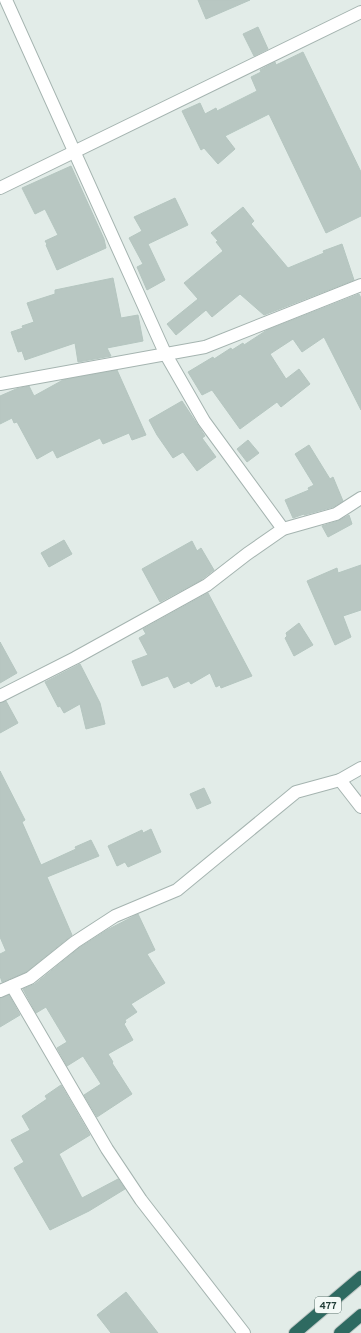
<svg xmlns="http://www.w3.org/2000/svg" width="361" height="1333" font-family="Overpass,sans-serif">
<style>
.building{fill:#b8c7c2;stroke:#b5c6c0}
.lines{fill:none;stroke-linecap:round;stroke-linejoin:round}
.street-casing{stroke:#a5b4b0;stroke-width:14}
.highway-casing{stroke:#c1c9c7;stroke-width:14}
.street{stroke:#fff;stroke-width:12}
.highway{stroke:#2e6a61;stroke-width:12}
.labels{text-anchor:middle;stroke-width:3.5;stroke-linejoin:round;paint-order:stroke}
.shield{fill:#f3f9f6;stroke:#617671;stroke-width:1}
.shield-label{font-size:10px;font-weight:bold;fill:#223e38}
</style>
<rect width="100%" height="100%" fill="#e2ece8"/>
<g class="building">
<path d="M198 0H250L206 19Z"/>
<path d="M258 27 268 49 254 56 243 34Z"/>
<path d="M303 52 361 172V216L326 233 269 114 225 136 235 149 218 164 204 148 201 150 182 111 200 103 205 114 216 108 217 111 257 91 251 77 261 72 260 70 275 62 276 65Z"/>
<path d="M71 166 104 239 106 248 57 270 46 245 47 244 45 241 58 235 45 209 35 214 22 188Z"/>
<path d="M175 198 188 225 148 244 165 280 147 290 137 267 143 264 129 238 142 231 134 217Z"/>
<path d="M243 207 254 221 251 224 288 268 324 253 323 251 342 244 354 280 264 315 240 294 212 317 206 310 176 335 167 324 198 299 184 283 223 251 216 242 218 241 211 233Z"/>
<path d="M113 278 121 318 138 315 143 341 107 348 111 356 78 362 75 343 25 360 22 351 18 352 11 332 23 328 22 326 34 322 27 303 55 294V290Z"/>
<path d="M359 294 361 298V410L324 337 302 352 293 339 270 354 286 379 299 369 310 384 281 407 277 402 240 429 212 390 202 395 188 372 213 357 214 359 231 348 232 350 243 343 244 345 267 330Z"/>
<path d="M117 370 146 435 132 440 129 433 103 444 100 438 57 458 53 450 37 459 17 422 14 423 12 418 0 424V396L16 389 29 386 34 396 63 380Z"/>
<path d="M182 401 205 436 202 438 216 457 197 471 183 452 173 458 157 435 149 420Z"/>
<path d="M248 440 259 453 247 462 237 449Z"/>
<path d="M309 445 330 479 333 477 343 501 333 507 304 515V514L293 518 285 500 309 490 308 488 314 485 295 454Z"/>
<path d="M349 515 352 524 328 537 322 526 338 521Z"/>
<path d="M64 540 72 554 49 567 41 553Z"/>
<path d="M192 541 197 551 201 548 214 570 201 580 160 602 142 569Z"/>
<path d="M361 565V610L343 616 351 637 335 645 307 581 337 568 338 573Z"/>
<path d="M208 593 252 676 221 688 220 685 216 687 210 673 191 684 189 681 174 688 168 676 142 686 132 661 148 655 139 638 146 634 143 629Z"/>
<path d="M299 623 313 645 294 656 285 638 287 636 286 633Z"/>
<path d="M0 642 17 673 0 683Z"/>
<path d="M80 664 100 703 105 724 86 729 80 704 64 713 60 706 58 707 45 682Z"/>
<path d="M6 701 18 723 0 733V703Z"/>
<path d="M0 771 25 820 22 822 41 865 76 849 75 847 91 840 99 856 47 877 72 935 26 972 2 982 0 976V954L6 951 0 937Z"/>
<path d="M204 788 211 803 197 809 190 794Z"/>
<path d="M151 829 161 852 128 867 125 862 117 866 108 846 142 830 143 833Z"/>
<path d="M138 914 155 950 147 954 165 983 131 1004 137 1012 125 1020 126 1022 124 1024 133 1040 108 1054 113 1062 112 1063 132 1094 97 1117 84 1095 101 1084 83 1056 67 1066 57 1048 67 1042 46 1007 36 1013 23 989 35 984 79 948 107 930Z"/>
<path d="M9 995 20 1015 0 1027V998Z"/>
<path d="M61 1085 90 1135 59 1154 82 1198 118 1179 125 1189 89 1211 50 1230 14 1168 24 1162 11 1140 30 1130 22 1116 47 1099 45 1096Z"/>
<path d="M126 1292 158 1333H111L97 1315Z"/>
</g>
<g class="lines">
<defs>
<g id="street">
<path d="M6 0 165 353 204 421 283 529"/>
<path d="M0 188 361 12"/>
<path d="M0 384 205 347 361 285"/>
<path d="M0 696 75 658 207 585 247 554 283 529 336 514 361 498"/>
<path d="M340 780 361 807"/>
<path d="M12 986 107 1149 141 1200 244 1333"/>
<path d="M0 991 30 978 75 942 115 916 177 890 296 792 340 780 361 768"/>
</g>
<g id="highway">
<path d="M295 1333 361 1277"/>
<path d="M340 1333 361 1315"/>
</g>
</defs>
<use href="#street" class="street-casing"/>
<use href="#highway" class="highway-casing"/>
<use href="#street" class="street"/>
<use href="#highway" class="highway"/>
</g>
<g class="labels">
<rect class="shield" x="315" y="1297" width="26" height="16" rx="3"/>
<g class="shield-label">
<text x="328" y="1309">477</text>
</g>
</g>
</svg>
